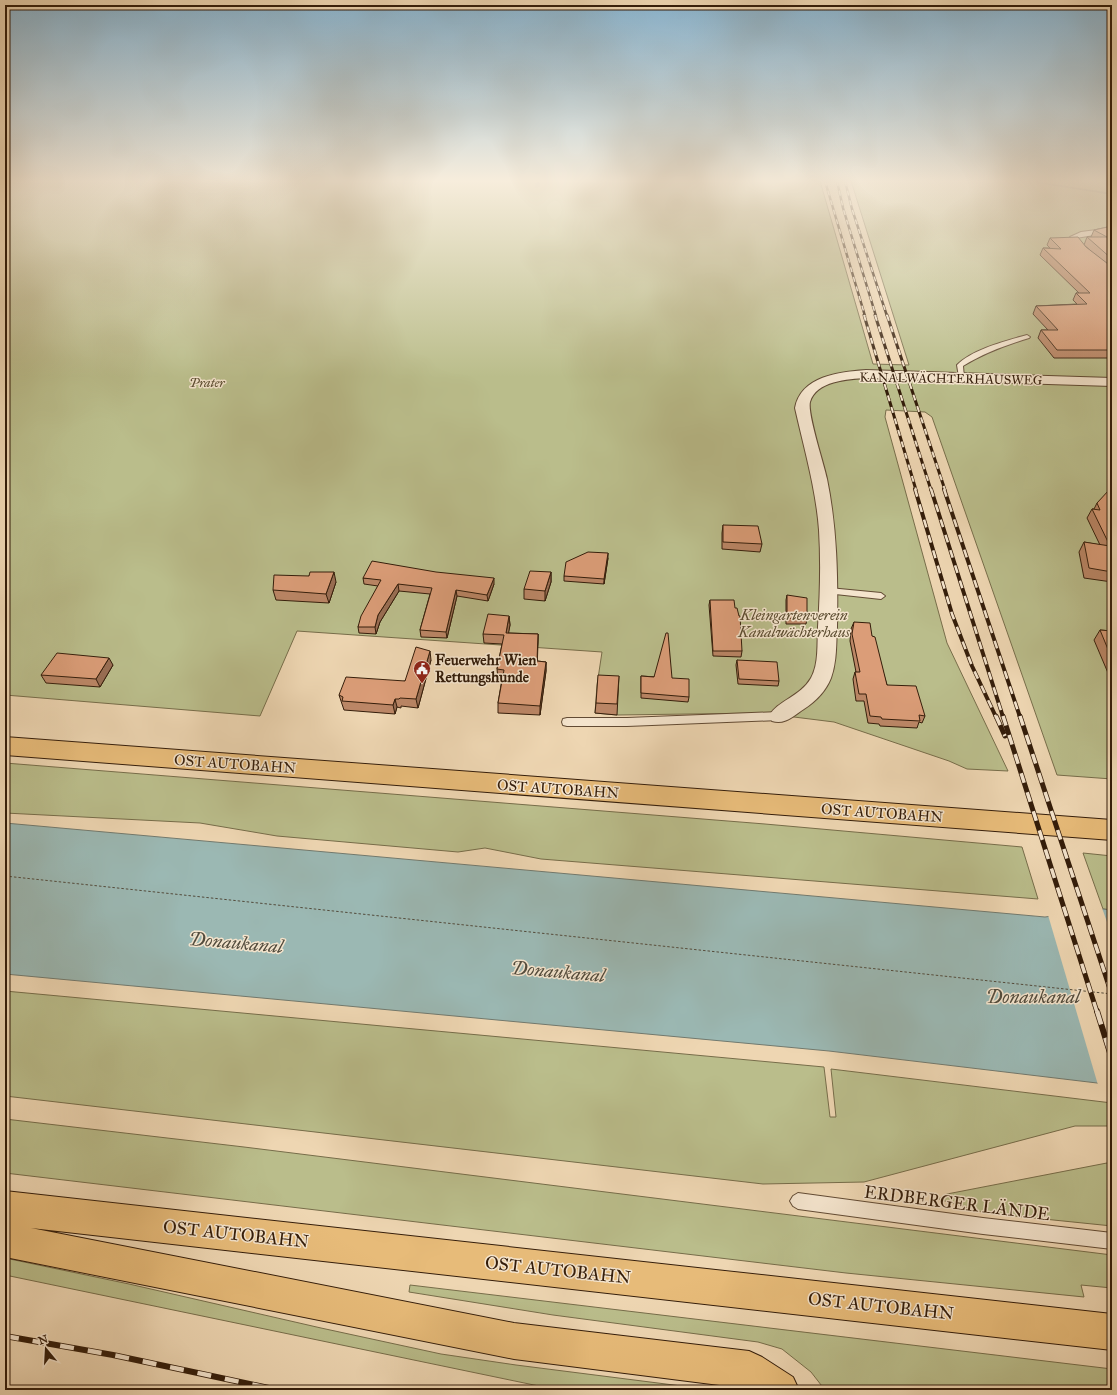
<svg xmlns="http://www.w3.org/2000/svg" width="1117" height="1395" font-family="'IM FELL Great Primer',serif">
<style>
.green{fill:#babd8b;stroke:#776d4a}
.water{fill:#9bb8b3;stroke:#727a6f}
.pier{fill:#eed6b2}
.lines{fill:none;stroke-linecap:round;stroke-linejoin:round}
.stream{fill:#727a6f;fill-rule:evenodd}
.ferry{stroke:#534c3d;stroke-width:1;stroke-dasharray:2.5 2;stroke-linecap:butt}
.lane-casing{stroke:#624b34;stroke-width:2}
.street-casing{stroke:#624b34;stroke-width:2}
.highway-casing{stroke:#341d0a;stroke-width:2}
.lane{fill:#f4e4cd;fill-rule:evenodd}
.street{fill:#f4e4cd;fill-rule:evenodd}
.highway{fill:#e7bb79;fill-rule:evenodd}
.rail-far4-casing{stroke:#341d0a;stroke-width:2.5}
.rail-far3-casing{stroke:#341d0a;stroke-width:3}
.rail-far2-casing{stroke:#341d0a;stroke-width:4}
.rail-far1-casing{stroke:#341d0a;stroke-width:5}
.rail-casing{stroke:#341d0a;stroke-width:6}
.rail-far4{stroke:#f4e4cd;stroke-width:1.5;stroke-dasharray:5;stroke-linecap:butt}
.rail-far3{stroke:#f4e4cd;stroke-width:2;stroke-dasharray:6;stroke-linecap:butt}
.rail-far2{stroke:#f4e4cd;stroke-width:2.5;stroke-dasharray:8;stroke-linecap:butt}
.rail-far1{stroke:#f4e4cd;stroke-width:3.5;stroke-dasharray:10;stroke-linecap:butt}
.rail{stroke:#f4e4cd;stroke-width:4.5;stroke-dasharray:14;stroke-linecap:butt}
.wall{fill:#bc8767;stroke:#341d0a}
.shaded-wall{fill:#996e54;stroke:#341d0a}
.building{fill:#db9d78;stroke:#341d0a}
.labels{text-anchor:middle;stroke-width:3;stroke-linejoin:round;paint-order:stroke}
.far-street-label{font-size:13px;fill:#341d0a;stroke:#f4e4cd}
.far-park-label{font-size:13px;font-style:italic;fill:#5c4d31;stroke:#f4e4cd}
.park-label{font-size:15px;font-style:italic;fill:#5c4d31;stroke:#f4e4cd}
.poi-label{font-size:15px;font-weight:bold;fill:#341d0a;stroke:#f4e4cd;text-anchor:start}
.street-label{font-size:15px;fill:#341d0a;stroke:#f4e4cd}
.near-street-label{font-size:18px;fill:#341d0a;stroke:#f4e4cd}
.near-water-label{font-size:19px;font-style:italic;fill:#534c3d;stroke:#f4e4cd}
</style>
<rect width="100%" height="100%" fill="#eed6b2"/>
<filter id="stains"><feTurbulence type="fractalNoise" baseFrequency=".005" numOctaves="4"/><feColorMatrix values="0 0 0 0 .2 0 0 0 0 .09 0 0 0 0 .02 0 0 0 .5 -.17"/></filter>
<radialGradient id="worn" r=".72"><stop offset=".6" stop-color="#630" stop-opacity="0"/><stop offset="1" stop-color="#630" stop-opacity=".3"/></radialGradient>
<g class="green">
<path d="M5 181H820L873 364 909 365 851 181H1112V779L1057 775 932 417 925 412 886 410 885 417 947 643 1008 771 967 769 949 761 834 722 762 713 617 715 595 713 597 685 602 652 297 631 260 716 5 695Z"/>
<path d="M5 763 765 824 1022 847 1038 899 541 859 485 848 458 852 277 836 200 823 5 813Z"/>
<path d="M1083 853 1112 856V910L1103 909Z"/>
<path d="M5 991 824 1067 830 1117H836L831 1069 1112 1103V1126H1075L864 1182 763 1184 5 1096Z"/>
<path d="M5 1119 244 1147 1112 1255V1288L1081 1285 1084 1297 846 1273 5 1173Z"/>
<path d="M1112 1162V1226L985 1213 938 1199 947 1194Z"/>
<path d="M5 1258 129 1284 321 1328 441 1354 516 1365 713 1390H558L5 1275Z"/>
<path d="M410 1285 1112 1369V1390H1057L1020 1386H987L947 1387 930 1390H825L811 1372 782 1349 758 1342 553 1315 409 1292Z"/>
</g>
<path class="water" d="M5 823 1045 917 1103 909 1112 910V1087L1097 1083 829 1051 5 974Z"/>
<path class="pier" d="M1102 908 1112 936V1089L1098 1085 1048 915Z"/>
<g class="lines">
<path class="stream" d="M1034 181 1112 193V195L1024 181Z"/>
<path class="ferry" d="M5 876 1112 994"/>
<defs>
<g id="lane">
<path d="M1112 228V232L1076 238 1085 248 1082 250 1070 237 1081 232Z"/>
<path d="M1027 335 1030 337 1029 338C1006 345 984 353 963 366L964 378 959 377 957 365C973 349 1006 341 1027 335Z"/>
<path d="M829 588 881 593 885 596 881 599 826 593 825 591 826 589Z"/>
<path d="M779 712 783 713 784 716 783 719 779 720 627 726H567L563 725 562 722 563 719 567 718H627Z"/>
<path d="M798 1193 983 1218 1112 1233V1249L983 1234 798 1209 793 1206 790 1201 793 1196Z"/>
</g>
<path id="street" d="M866 370 1112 378V386L866 378C848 379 816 381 810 402 807 413 824 464 827 479 837 528 838 577 837 627 836 644 837 661 831 678 826 691 815 702 804 709 793 716 785 725 772 721L769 716C778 700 800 697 811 678 819 664 817 644 818 627 820 595 821 562 819 530 816 489 804 448 795 408 801 376 839 372 866 370Z"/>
<g id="highway">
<path d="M5 737 1112 820V840L5 755Z"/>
<path d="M5 1191 1112 1314V1350L31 1228 514 1323 749 1351 762 1357 793 1377 799 1390H746L743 1388 514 1359 5 1257Z"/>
</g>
</defs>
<use href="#lane" class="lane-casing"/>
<use href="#street" class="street-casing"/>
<use href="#highway" class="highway-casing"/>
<use href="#lane" class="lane"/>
<use href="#street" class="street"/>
<use href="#highway" class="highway"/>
<defs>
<g id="rail-far4">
<path d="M825 181 865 316"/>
<path d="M837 181 843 208 876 316"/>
<path d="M845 181 852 209 887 316"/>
</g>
<g id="rail-far3">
<path d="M864 315 916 490"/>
<path d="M875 315 931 490"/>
<path d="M887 315 945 490"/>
</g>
<g id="rail-far2">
<path d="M915 489 952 614 972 666 996 717"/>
<path d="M931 489 1003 717"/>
<path d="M944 489 1020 717"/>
</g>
<g id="rail-far1">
<path d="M996 716 1005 736"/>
<path d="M1003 716 1097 1012"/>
<path d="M1020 716 1112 995"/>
</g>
<g id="rail">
<path d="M1097 1011 1112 1059"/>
<path d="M5 1336 113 1355 278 1390"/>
</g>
</defs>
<use href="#rail-far4" class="rail-far4-casing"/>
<use href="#rail-far3" class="rail-far3-casing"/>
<use href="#rail-far2" class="rail-far2-casing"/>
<use href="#rail-far1" class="rail-far1-casing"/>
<use href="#rail" class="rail-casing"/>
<use href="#rail-far4" class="rail-far4"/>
<use href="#rail-far3" class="rail-far3"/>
<use href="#rail-far2" class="rail-far2"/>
<use href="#rail-far1" class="rail-far1"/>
<use href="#rail" class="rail"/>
</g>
<g class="wall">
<path d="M1112 226V358H1054L1038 338 1041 330H1048L1033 314 1036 306 1077 304 1073 300 1076 293H1079L1040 255 1043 248H1050L1047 245 1050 238 1086 247 1092 252 1084 245 1087 237H1091L1094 230Z"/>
<path d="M1112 490V582L1084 578 1079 552 1084 542 1100 545 1087 518 1092 509H1094L1097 503Z"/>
<path d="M723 525 762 544 760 552 722 549V533Z"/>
<path d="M608 558 604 584 564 581V576Z"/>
<path d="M551 572V582L545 601 524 599V589Z"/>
<path d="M309 576 336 582 329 603 276 600 273 590Z"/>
<path d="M363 578 494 584 488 601 457 596 447 638 421 637 420 630 430 594 399 591 380 622 376 634 359 633 358 627 378 586 364 584Z"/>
<path d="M787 595 807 619 806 624H786V600Z"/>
<path d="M710 600 742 651 741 657 713 656 709 605Z"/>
<path d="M509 616 510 625 508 633 538 634 537 661 546 662V671L540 715 498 713V703L502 679H498L497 669 502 644 484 643 483 634Z"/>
<path d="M854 622 872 636 887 685 925 716 922 723 919 722 917 728 880 726 879 724 868 723 864 701H856L853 679 855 672H856L850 641 851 629Z"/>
<path d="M1100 630 1112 631V681L1111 680 1094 640Z"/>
<path d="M431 660 418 708 401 706V708L397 707 395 714 344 710 339 695 405 681Z"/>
<path d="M737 660 779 681 778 686 738 684 736 665Z"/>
<path d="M113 665 100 687 46 683 41 675Z"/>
<path d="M619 676 617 715 595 713 596 703Z"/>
<path d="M641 676 672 678 689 697 688 702 641 698Z"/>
</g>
<g class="shaded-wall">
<path d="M608 553V558L604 584V579Z"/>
<path d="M334 572 336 582 329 603 326 594Z"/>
<path d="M551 572V582L545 601V591Z"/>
<path d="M494 578V584L488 601 487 595Z"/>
<path d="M398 584 399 591 380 622 376 634 375 627 378 615Z"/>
<path d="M456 590 457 596 447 638 446 632Z"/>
<path d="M509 616 510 625 507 642 506 633Z"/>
<path d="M538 634V643L537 671V661Z"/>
<path d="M430 651 431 660 418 708 416 699Z"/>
<path d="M109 658 113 665 100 687 96 679Z"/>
<path d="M546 662V671L540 715V706Z"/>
<path d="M395 699 397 707 395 714 393 705Z"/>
</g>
<g class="building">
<path d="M1112 226V259L1087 237H1107L1094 230Z"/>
<path d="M1078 237 1086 247 1112 267V350H1057L1041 330H1058L1036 306 1087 304 1076 293H1090L1043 248 1061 249 1050 238Z"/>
<path d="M1109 490H1112V572L1089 568 1084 542 1110 546 1092 509 1100 510 1097 503Z"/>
<path d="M723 525 758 526 762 544 723 542Z"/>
<path d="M588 552 608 553 604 579 564 576 566 562Z"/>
<path d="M372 561 436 572 494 578 487 595 456 590 446 632 420 630 432 588 398 584 378 615 375 627H358L361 616 381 580 363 578Z"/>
<path d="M530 571 551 572 545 591 524 589Z"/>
<path d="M310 572H334L326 594 273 590 274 575 309 576Z"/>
<path d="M787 595 807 598V619L787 618Z"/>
<path d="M710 600H734L735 608H737L739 616H740L742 651H713Z"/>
<path d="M488 614 509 616 506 633 538 634 537 661 546 662 540 706 498 703 504 670 497 669 504 635 483 634Z"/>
<path d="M854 622 870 623 872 636 875 637 887 685 916 686 925 716 919 715 920 721 882 719 881 717 870 716 866 694H859L855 672H860L852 634Z"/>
<path d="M1100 630 1112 631V659Z"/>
<path d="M666 633H668L672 678 689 679V697L641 693V676L654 677Z"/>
<path d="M416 647 430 651 416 699 400 698 399 699H395L393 705 342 701 343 697 339 695 346 677 405 681Z"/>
<path d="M57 653 109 658 96 679 41 675Z"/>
<path d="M737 660 777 662 779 681 739 679Z"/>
<path d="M598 675 619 676 617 704 596 703Z"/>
</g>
<linearGradient id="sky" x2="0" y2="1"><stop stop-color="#89b6d3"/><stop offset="0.48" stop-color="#f7eddc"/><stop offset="1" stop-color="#f7eddc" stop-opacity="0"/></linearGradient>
<rect width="1117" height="377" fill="url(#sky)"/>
<defs>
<symbol id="civic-pin" viewBox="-11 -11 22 30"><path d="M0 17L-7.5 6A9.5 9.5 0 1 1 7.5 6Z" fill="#8f2418" stroke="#f4e4cd"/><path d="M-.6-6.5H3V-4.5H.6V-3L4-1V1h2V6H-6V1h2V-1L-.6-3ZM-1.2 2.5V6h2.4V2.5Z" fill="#fff"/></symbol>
</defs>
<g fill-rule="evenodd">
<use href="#civic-pin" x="412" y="659" width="20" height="27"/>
</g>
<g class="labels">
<g class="far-street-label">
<text transform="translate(951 378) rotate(1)" y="5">KANALWÄCHTERHAUSWEG</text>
</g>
<g class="far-park-label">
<text x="207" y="387">Prater</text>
</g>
<g class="park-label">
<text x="794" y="620">Kleingartenverein<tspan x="794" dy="17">Kanalwächterhaus</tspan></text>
</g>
<g class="poi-label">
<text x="435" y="665">Feuerwehr Wien<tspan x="435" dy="17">Rettungshunde</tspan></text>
</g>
<g class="street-label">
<text transform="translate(235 764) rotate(4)" y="5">OST AUTOBAHN</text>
<text transform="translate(558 789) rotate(4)" y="5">OST AUTOBAHN</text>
<text transform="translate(882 813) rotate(4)" y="5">OST AUTOBAHN</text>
</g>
<g class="near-street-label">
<text transform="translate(957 1203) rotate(7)" y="6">ERDBERGER LÄNDE</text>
<text transform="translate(236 1234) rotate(6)" y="6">OST AUTOBAHN</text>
<text transform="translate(558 1270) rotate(6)" y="6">OST AUTOBAHN</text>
<text transform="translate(881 1306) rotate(6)" y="6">OST AUTOBAHN</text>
</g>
<g class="near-water-label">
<text transform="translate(236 942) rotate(5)" y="7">Donaukanal</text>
<text transform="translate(558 971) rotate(5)" y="7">Donaukanal</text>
<text x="1033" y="1003">Donaukanal</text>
</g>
</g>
<rect width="1117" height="1395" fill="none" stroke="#eed6b2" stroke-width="20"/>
<rect x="6" y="6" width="1105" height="1383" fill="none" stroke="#341d0a" stroke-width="2"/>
<rect x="10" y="10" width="1097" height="1375" fill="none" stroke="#341d0a"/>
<g transform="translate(46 1349) rotate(342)" stroke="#f4e4cd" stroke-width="3" paint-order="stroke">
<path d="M0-3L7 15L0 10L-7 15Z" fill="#341d0a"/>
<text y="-6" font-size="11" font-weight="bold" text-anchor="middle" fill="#341d0a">N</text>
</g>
<rect width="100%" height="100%" filter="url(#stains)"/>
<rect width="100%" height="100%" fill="url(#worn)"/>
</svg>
